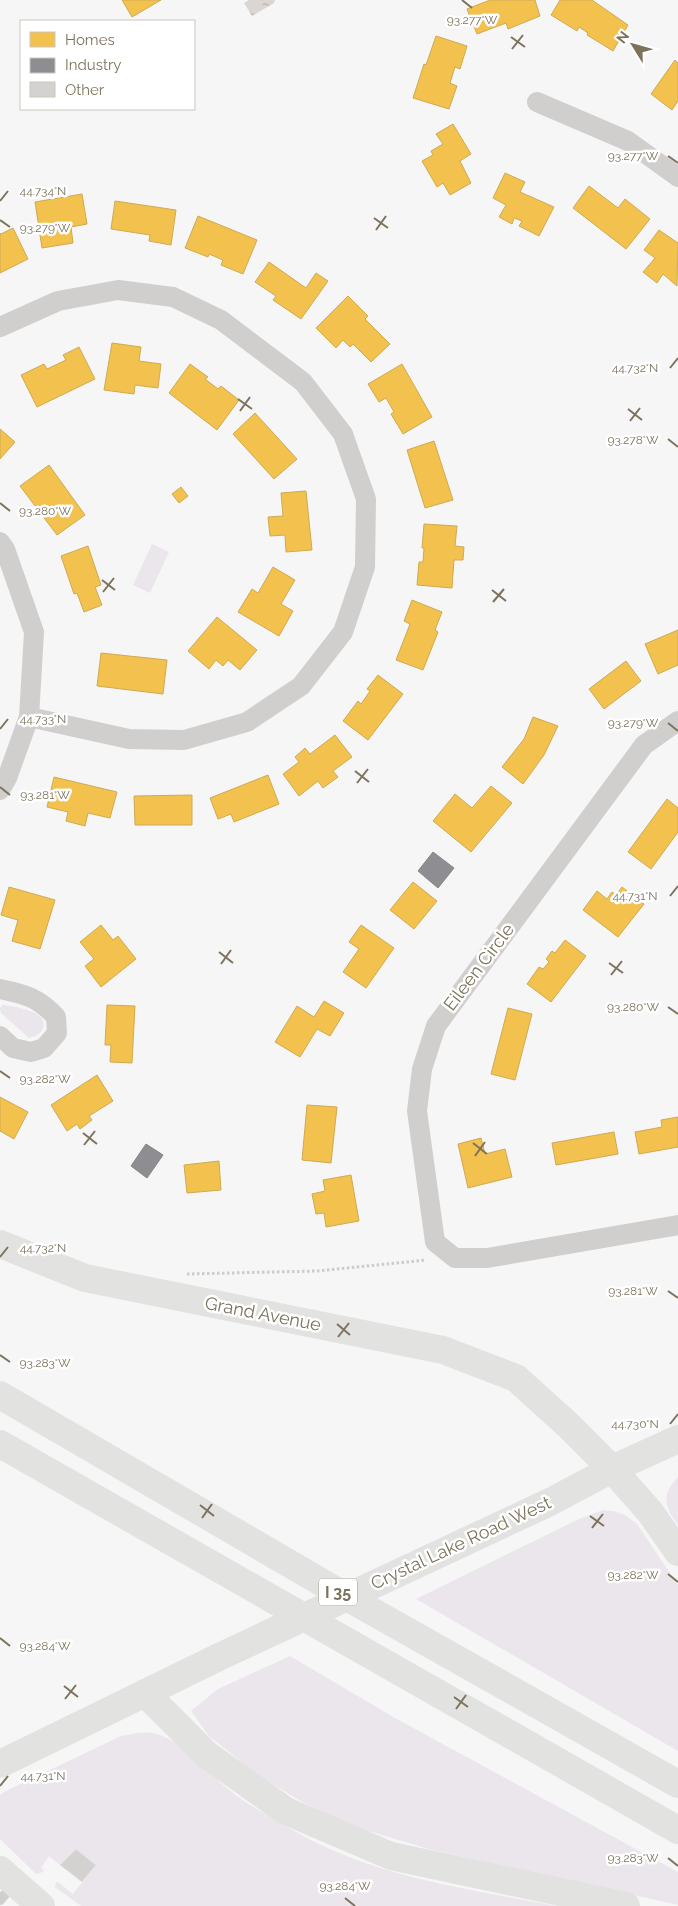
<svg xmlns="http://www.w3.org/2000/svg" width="678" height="1906" font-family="Raleway,sans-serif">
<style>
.grass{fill:#eae6ec}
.water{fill:url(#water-ripples)}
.homes{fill:#f2c14e;stroke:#cfaa52}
.industry{fill:#8d8d92;stroke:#888582}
.building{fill:#d3d2d0;stroke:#e6e6e6}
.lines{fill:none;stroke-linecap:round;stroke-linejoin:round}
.path{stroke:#cdcccb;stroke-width:3;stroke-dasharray:2.5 2.5;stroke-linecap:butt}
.lane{stroke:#d0cfcd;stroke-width:10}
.street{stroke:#d0cfcd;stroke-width:20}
.secondary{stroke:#e2e2e1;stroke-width:28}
.highway{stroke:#e2e2e1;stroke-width:28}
.ticks{fill:none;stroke:#7d735c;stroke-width:2}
.labels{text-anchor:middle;stroke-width:5;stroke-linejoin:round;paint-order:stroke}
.shield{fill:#fff;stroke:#a49d8d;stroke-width:1}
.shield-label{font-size:16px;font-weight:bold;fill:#7d735c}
.street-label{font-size:18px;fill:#7d735c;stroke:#fff}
.ticks-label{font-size:12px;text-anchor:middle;fill:#7d735c;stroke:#fff;stroke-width:5;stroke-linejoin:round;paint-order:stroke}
</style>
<defs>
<pattern id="water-ripples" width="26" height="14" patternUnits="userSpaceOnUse" patternTransform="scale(1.25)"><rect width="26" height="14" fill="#dbd6d1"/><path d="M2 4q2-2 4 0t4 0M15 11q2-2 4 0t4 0" fill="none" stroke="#b7b2ad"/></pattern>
</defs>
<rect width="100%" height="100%" fill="#f6f6f7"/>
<g class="grass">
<path d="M152 544 169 552 150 593 133 585Z"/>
<path d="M2 1005C9 1005 31 1010 37 1014 50 1023 42 1036 29 1038L1 1013 0 1008Z"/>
<path d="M678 1477V1525C664 1507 661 1494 678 1477Z"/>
<path d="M603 1510 613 1511 625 1515 637 1524 678 1585V1751L416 1599 579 1519Z"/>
<path d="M290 1656 395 1718 678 1872V1905L432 1850 355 1827 304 1803 259 1776 209 1736 191 1711 218 1689Z"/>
<path d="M138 1733C143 1733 149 1732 153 1733 180 1738 208 1773 228 1789 246 1804 269 1816 289 1828 371 1877 464 1888 556 1906H81L55 1887 56 1882H58L73 1894 96 1865 76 1850 60 1865 49 1856 41 1868 44 1870 43 1872 36 1874 0 1839V1795L6 1791 121 1736Z"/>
</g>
<path class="water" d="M249 0H275L274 3 252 16 244 3Z"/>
<g class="homes">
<path d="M122 0H161L132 17Z"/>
<path d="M490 0H535L540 16 508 29 506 23 477 34 467 9Z"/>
<path d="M560 0H592L628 25 613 51 587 35 588 33 579 27 577 31 551 15Z"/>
<path d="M436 36 467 46 460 69 455 67 450 83 457 86 449 109 413 98 424 64 426 65Z"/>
<path d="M675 60 678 63V101L672 110 651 94Z"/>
<path d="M453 124 471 154 460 161 471 183 450 195 443 183 437 187 422 161 433 155 431 151 443 144 436 134Z"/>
<path d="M505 173 525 182 520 192 554 207 539 236 519 226 522 221 514 218 512 224 499 217 506 205 493 198Z"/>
<path d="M589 186 618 208 625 199 650 219 626 249 573 208Z"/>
<path d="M82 194 87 224 71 227 73 243 42 248 35 202Z"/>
<path d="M115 201 176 210 171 245 149 241 150 235 111 229Z"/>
<path d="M198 216 257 240 243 274 221 265 223 260 209 254 208 257 185 248Z"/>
<path d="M13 228 28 259 0 273V233L1 234Z"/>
<path d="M659 230 678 243 677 286 663 274 657 283 643 272 655 258 644 250Z"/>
<path d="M269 262 306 288 316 273 328 281 301 319 273 300 276 296 255 282Z"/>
<path d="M348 296 368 316 365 319 390 344 371 362 353 344 350 347 343 340 336 348 316 328Z"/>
<path d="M112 343 141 347 139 361 161 364 158 388 135 385 134 394 104 390Z"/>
<path d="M79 347 95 379 37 407 21 375 44 364 47 369 66 360 63 355Z"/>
<path d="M190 364 208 377 205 379 218 389 221 386 239 400 217 430 169 393Z"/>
<path d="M402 364 432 417 403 434 391 414 394 412 386 398 379 402 368 384Z"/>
<path d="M255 413 297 459 274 479 233 434Z"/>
<path d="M0 429 15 442 0 459Z"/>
<path d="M434 441 453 500 425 508 407 450Z"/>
<path d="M49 465 85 515 57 535 20 486Z"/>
<path d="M181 487 188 496 179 503 172 494Z"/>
<path d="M306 491 312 550 286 552 285 535 270 536 268 517 283 516 281 493Z"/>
<path d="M424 524 457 526 455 546 464 547 463 560H454L452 588 417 585 419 562H423L424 548H422Z"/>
<path d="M88 546 101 585 95 587 102 605 84 612 77 593 74 594 61 556Z"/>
<path d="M273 567 295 580 281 604 293 611 279 636 238 612 252 589 258 593Z"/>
<path d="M412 600 442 612 435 630 438 632 423 670 396 660 410 624 404 621Z"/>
<path d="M217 617 257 650 240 670 228 660 223 666 216 660 209 669 188 651Z"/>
<path d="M678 630V665L658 674 645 644Z"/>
<path d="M101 653 167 660 163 694 97 686Z"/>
<path d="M626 661 641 681 604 709 589 689Z"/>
<path d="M378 675 403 694 368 740 343 721 358 701 361 704 370 691 367 689Z"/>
<path d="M533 717 558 726 544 755 523 784 502 767 524 739Z"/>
<path d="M335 735 352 757 333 771 338 777 323 788 318 781 299 796 283 774 299 762 295 757 305 748 310 754Z"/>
<path d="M268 775 279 804 234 822 231 814 218 819 210 798Z"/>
<path d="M54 777 117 792 110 818 88 813 85 826 66 821 68 812 47 807Z"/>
<path d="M491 786 512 803 471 852 433 821 455 794 472 808Z"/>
<path d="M192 795V825H135L134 796Z"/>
<path d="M667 799 678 808V832L651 869 628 852Z"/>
<path d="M413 882 437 901 414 929 390 910Z"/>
<path d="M9 887 55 900 40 949 12 941 18 920 1 915Z"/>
<path d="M622 887 644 904 618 937 583 910 597 891 607 899 612 892 616 895Z"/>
<path d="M101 925 113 940 118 936 136 959 101 987 85 966 94 959 80 942Z"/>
<path d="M361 925 394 948 366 988 343 972 359 949 349 942Z"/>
<path d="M565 940 586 956 551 1002 527 984 539 967 543 969 549 962 546 959 552 951 555 953Z"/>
<path d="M324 1001 344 1013 330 1036 317 1029 300 1057 275 1042 297 1006 314 1017Z"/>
<path d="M107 1005 135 1006 132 1063 110 1062 111 1045H105Z"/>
<path d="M508 1008 532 1014 515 1080 491 1074Z"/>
<path d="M97 1075 113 1101 89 1116 92 1120 80 1129 77 1124 67 1131 51 1105Z"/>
<path d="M0 1097 28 1112 14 1139 0 1131Z"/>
<path d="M307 1105 337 1107 331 1163 302 1160Z"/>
<path d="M678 1117V1147L639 1154 635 1132 662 1127 661 1120Z"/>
<path d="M614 1132 618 1154 556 1165 552 1143Z"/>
<path d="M481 1138 485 1154 505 1149 512 1177 468 1188 458 1144Z"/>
<path d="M219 1161 221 1190 187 1193 184 1165Z"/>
<path d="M351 1175 359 1221 326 1227 324 1213 316 1214 312 1194 325 1191 323 1180Z"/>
</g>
<g class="industry">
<path d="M433 852 454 868 438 888 418 871Z"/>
<path d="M146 1144 163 1155 147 1178 131 1166Z"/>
</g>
<path class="building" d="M76 1849 96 1865 82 1882 60 1865Z"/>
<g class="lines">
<path class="path" d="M187 1274 316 1271 426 1260"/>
<path class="lane" d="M0 1900 14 1884"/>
<g class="street">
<path d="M537 102 628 141 678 177"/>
<path d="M0 327 58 301 118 290 173 297 221 320 303 382 343 434 366 499 365 567 343 632 301 686 247 722 184 740 129 739 29 717"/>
<path d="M0 542 5 549 34 632 29 717 7 778 0 790"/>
<path d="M678 721 644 745 436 1026 422 1069 417 1111 435 1242 455 1258H487L678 1225"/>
<path d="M0 989C25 994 39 998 56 1017L57 1033 44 1048 31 1052 13 1048 0 1036"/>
</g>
<g class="secondary">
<path d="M0 1244 85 1278 443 1350 516 1378 569 1426 612 1469"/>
<path d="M0 1764 221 1656 550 1502 612 1469 678 1439"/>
<path d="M0 1870 41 1906"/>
</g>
<g class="highway">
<path d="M0 1395 352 1600 678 1784"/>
<path d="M0 1444 678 1830"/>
<path d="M612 1469 650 1512 678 1552"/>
<path d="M145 1693 207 1755 286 1811 391 1856 626 1906"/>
</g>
</g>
<path class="ticks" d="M462 0 472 8M511 37 525 47M512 49 523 35M668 156 678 163M0 201 8 191M374 218 388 228M0 220 10 227M376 230 386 216M670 368 678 358M238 399 252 409M628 409 642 420M240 411 250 397M630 421 640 408M668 439 678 447M0 503 10 511M102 580 115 590M492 590 506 601M103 592 114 578M493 602 504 589M668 723 678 731M0 729 8 719M355 771 369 782M357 783 368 769M0 787 10 795M670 896 678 886M219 952 233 963M609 963 623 973M221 964 231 950M611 975 622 961M668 1007 678 1014M0 1071 10 1078M83 1133 97 1144M473 1143 487 1154M84 1145 95 1131M475 1156 485 1142M0 1257 8 1247M668 1291 678 1298M337 1324 350 1335M338 1337 349 1323M0 1355 10 1362M670 1424 678 1414M200 1505 214 1516M590 1516 604 1526M202 1518 212 1504M592 1528 603 1514M668 1574 678 1582M0 1638 10 1646M64 1686 78 1697M454 1697 468 1707M65 1699 76 1685M456 1709 466 1695M0 1786 8 1776M668 1858 678 1866M345 1898 355 1906"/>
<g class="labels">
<rect class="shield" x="319" y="1578.5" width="38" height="27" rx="4"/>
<g class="shield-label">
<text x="338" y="1598">I 35</text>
</g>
<g class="street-label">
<text transform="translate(479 967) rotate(-53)" y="6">Eileen Circle</text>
<text transform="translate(263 1314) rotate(11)" y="6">Grand Avenue</text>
<text transform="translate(461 1543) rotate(-25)" y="6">Crystal Lake Road West</text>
</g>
</g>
<g class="ticks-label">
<text x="472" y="24">93.277°W</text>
<text x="633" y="160">93.277°W</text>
<text x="43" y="195">44.734°N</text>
<text x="45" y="232">93.279°W</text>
<text x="635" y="372">44.732°N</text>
<text x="633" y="444">93.278°W</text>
<text x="45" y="515">93.280°W</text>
<text x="43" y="723">44.733°N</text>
<text x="633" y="727">93.279°W</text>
<text x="45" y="799">93.281°W</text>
<text x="635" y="900">44.731°N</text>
<text x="633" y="1011">93.280°W</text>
<text x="45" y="1083">93.282°W</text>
<text x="43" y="1252">44.732°N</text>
<text x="633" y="1295">93.281°W</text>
<text x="45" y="1367">93.283°W</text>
<text x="635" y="1428">44.730°N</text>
<text x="633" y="1579">93.282°W</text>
<text x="45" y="1650">93.284°W</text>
<text x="43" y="1780">44.731°N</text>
<text x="633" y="1862">93.283°W</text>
<text x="345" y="1890">93.284°W</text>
</g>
<rect x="20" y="20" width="175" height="90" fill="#ffffff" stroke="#cbc7be"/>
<rect x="30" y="32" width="25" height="15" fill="#f2c14e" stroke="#cbc7be"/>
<text x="65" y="45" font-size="15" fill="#7d735c">Homes</text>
<rect x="30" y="58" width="25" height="15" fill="#8d8d92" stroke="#cbc7be"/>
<text x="65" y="70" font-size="15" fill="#7d735c">Industry</text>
<rect x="30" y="82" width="25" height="15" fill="#d3d2d0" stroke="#cbc7be"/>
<text x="65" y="95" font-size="15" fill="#7d735c">Other</text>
<g transform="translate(633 45) rotate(307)" stroke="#ffffff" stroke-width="4" paint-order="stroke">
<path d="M0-4L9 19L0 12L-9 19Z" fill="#7d735c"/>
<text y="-8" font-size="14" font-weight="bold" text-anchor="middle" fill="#7d735c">N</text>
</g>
</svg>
